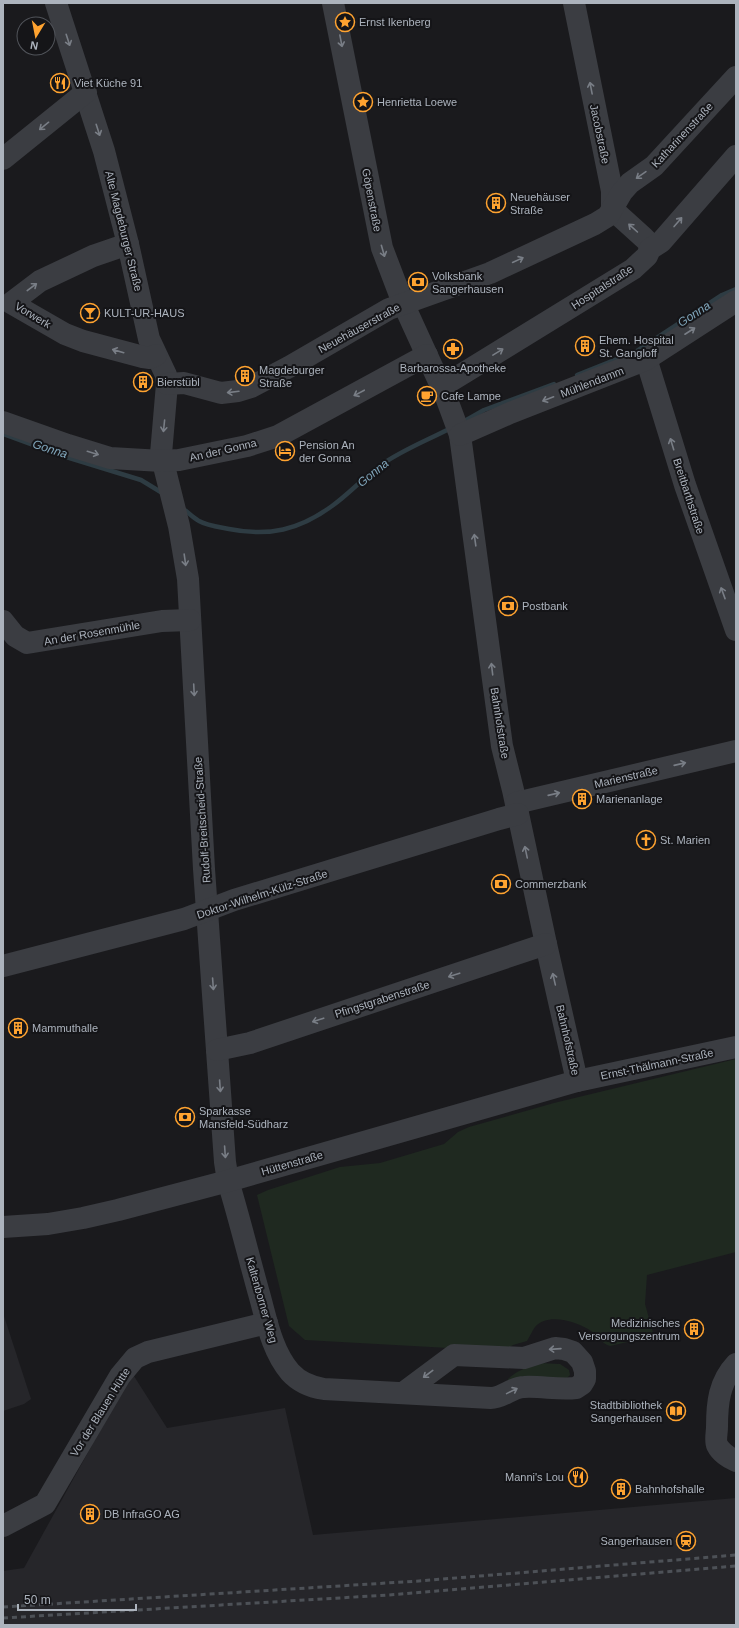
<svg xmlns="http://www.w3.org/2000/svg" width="739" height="1628" font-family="Helvetica,sans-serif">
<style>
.built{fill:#26262a}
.green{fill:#1f2920}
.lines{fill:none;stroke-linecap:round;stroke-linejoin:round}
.stream{stroke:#2e3c43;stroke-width:4.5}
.minor{stroke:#3b3d42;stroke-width:22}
.rail{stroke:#4d5157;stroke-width:3;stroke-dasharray:5 4;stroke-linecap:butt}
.oneway{stroke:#797e86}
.labels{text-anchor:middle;stroke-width:4;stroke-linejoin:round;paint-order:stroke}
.poi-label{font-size:11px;fill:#acb3bd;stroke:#151518;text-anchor:start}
.street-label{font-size:11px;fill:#acb3bd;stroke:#151518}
.water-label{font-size:12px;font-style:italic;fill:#80a6bb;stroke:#151518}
</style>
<rect width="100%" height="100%" fill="#1a1a1d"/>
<g class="built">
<path d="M3 1313 31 1399 24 1404 3 1411Z"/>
<path d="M132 1373 167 1428 285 1408 313 1535 736 1498V1625H3V1571L24 1568Z"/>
</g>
<g class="green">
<path d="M736 1059V1252L647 1275 645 1304 654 1336 610 1346C602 1344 598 1336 591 1331 578 1322 548 1312 535 1327 532 1331 530 1336 527 1341L513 1345 503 1351 305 1340 289 1326 257 1195 268 1190 340 1167 380 1163 444 1144 458 1132 469 1127 554 1103Z"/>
<path d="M539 1363 560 1364 569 1370 570 1375 566 1379 508 1382V1379C516 1371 529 1366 539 1363Z"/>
</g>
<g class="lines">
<g class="stream">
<path d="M577 375 637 351 722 295 736 289"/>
<path d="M461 423 484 410 554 384"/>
<path d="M3 434 63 456 141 480 164 494"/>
<path d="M182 508C188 512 193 518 199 521 208 526 219 527 229 529 269 537 299 530 332 506 349 494 364 477 381 465 402 450 428 440 451 428"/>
</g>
<g class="minor">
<path d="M56 3 104 151 128 244 149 339 166 375 167 384 161 454 179 526 188 579 204 869 225 1162 228 1181C239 1217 248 1254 258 1290 266 1317 271 1350 290 1372 299 1382 311 1387 324 1389L491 1398C503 1398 512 1387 524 1387 541 1386 559 1390 576 1388L582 1384 585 1379V1371L582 1362 573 1352 564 1349 555 1348 524 1358 454 1355 403 1393"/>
<path d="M333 3 382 248 403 303 446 397 460 435 502 746 513 790 546 944 577 1081"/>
<path d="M574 3 612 191V209"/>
<path d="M3 159 86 92"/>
<path d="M612 209 644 238 649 243 650 249"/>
<path d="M128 244 93 256 40 281 11 303 65 334 83 341 143 357 150 358 156 355"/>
<path d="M645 360 649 368 685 485 736 630"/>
<path d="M167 384 184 383 221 393 238 391 251 387 289 367 389 309 490 273 595 224 608 216 622 192 630 183 654 166 736 77"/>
<path d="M441 387 633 269 647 256 650 249 661 242 736 156"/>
<path d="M3 422 68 445 110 458 162 461 179 460 247 446 278 436 427 355"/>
<path d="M460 435 510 413 645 360 736 301"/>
<path d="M3 621 15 636 27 643 162 621 190 620"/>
<path d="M516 803 736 751"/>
<path d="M3 966 184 919 234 900 499 819 518 814"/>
<path d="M217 1050 250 1043 546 944"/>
<path d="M3 1227 48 1224 83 1218 118 1210 228 1181 577 1081 736 1047"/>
<path d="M736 1364C719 1382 717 1403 717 1427 717 1432 715 1441 717 1445 721 1453 728 1457 736 1461"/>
<path d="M3 1526 45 1504 120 1376 135 1358 148 1352 267 1323"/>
</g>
<g class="rail">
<path d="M3 1607 419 1581 736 1555"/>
<path d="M3 1618 389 1595 736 1566"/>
</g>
</g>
<defs><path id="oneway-shaft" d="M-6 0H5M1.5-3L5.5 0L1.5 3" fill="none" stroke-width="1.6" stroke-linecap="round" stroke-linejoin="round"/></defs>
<g class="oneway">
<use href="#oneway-shaft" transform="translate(68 40) rotate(72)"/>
<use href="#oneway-shaft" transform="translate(341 41) rotate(79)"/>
<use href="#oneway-shaft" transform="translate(591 88) rotate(-101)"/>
<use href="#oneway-shaft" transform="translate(44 126) rotate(141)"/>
<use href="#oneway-shaft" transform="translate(98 130) rotate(72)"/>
<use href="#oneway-shaft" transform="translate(641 175) rotate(145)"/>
<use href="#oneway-shaft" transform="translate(678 222) rotate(-49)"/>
<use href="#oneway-shaft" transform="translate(633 228) rotate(-138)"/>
<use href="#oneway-shaft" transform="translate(383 251) rotate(74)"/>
<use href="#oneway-shaft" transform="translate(518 260) rotate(-25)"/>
<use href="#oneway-shaft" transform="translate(32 287) rotate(-37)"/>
<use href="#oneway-shaft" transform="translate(690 331) rotate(-33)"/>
<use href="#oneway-shaft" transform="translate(118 351) rotate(-164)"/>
<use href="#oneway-shaft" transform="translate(498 352) rotate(-31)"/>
<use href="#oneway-shaft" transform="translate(233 392) rotate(173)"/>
<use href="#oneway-shaft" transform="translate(359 393) rotate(152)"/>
<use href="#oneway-shaft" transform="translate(548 399) rotate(159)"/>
<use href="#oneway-shaft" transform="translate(164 426) rotate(96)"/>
<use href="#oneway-shaft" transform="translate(672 444) rotate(-107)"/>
<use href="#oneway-shaft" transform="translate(93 453) rotate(17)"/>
<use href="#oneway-shaft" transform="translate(475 540) rotate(-98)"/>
<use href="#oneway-shaft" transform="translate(185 560) rotate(82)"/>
<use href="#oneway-shaft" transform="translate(723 593) rotate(-110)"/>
<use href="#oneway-shaft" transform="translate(492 669) rotate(-97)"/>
<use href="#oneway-shaft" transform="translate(194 690) rotate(87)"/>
<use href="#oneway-shaft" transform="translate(680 764) rotate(-13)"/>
<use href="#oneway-shaft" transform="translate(554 794) rotate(-13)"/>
<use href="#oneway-shaft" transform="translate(526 852) rotate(-102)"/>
<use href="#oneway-shaft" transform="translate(454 975) rotate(162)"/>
<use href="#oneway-shaft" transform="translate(554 979) rotate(-103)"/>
<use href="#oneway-shaft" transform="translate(213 984) rotate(86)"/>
<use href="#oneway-shaft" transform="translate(318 1020) rotate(162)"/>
<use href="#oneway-shaft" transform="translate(220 1086) rotate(86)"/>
<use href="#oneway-shaft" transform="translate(225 1152) rotate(86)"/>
<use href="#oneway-shaft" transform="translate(555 1349) rotate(176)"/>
<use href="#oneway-shaft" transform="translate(428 1374) rotate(143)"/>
<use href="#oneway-shaft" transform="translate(512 1391) rotate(-26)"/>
</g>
<defs>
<symbol id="sight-ring" viewBox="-11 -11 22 22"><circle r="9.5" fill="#151518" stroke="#ffa330" stroke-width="1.5"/><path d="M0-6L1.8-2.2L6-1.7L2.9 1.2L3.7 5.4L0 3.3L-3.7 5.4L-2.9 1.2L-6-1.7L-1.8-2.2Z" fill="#ffa330"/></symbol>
<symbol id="restaurant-ring" viewBox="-11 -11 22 22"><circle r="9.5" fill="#151518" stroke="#ffa330" stroke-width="1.5"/><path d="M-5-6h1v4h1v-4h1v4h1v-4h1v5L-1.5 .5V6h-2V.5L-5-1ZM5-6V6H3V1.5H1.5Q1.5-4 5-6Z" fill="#ffa330"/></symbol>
<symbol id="building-ring" viewBox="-11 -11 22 22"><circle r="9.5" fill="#151518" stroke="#ffa330" stroke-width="1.5"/><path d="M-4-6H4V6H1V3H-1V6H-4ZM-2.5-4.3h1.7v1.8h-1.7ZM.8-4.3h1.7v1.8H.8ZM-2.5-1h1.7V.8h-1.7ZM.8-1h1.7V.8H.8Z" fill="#ffa330"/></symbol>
<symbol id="bank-ring" viewBox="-11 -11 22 22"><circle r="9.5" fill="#151518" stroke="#ffa330" stroke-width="1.5"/><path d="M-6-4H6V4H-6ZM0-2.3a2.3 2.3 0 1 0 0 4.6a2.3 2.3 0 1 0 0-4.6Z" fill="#ffa330"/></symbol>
<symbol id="bar-ring" viewBox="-11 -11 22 22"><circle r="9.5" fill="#151518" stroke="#ffa330" stroke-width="1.5"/><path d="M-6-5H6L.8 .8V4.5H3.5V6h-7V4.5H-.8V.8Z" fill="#ffa330"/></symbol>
<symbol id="pharmacy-ring" viewBox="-11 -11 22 22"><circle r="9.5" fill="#151518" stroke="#ffa330" stroke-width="1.5"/><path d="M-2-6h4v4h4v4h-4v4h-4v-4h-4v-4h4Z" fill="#ffa330"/></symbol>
<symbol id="cafe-ring" viewBox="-11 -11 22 22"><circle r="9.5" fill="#151518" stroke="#ffa330" stroke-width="1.5"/><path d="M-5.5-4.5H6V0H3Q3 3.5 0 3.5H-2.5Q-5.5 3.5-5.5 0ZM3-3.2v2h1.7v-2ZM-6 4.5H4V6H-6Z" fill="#ffa330"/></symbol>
<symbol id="hotel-ring" viewBox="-11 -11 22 22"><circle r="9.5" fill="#151518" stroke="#ffa330" stroke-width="1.5"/><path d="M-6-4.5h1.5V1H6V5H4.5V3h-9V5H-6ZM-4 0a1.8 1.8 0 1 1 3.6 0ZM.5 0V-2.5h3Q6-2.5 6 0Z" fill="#ffa330"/></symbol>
<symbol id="church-ring" viewBox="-11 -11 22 22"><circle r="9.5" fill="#151518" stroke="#ffa330" stroke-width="1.5"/><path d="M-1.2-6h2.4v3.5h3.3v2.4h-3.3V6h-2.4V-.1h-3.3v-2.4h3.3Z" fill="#ffa330"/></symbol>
<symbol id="library-ring" viewBox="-11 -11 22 22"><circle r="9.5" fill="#151518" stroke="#ffa330" stroke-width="1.5"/><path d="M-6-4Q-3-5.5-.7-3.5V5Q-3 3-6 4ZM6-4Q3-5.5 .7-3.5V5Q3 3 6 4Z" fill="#ffa330"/></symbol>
<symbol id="station-ring" viewBox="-11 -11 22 22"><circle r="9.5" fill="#151518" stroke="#ffa330" stroke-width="1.5"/><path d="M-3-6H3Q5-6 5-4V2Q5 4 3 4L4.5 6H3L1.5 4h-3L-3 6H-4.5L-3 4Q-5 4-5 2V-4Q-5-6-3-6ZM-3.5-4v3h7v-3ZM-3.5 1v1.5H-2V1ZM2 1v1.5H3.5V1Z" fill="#ffa330"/></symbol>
</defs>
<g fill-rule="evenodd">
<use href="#sight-ring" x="334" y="11" width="22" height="22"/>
<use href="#restaurant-ring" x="49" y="72" width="22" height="22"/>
<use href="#sight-ring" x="352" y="91" width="22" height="22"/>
<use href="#building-ring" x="485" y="192" width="22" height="22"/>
<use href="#bank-ring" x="407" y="271" width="22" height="22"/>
<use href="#bar-ring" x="79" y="302" width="22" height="22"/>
<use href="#building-ring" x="574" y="335" width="22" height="22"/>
<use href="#pharmacy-ring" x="442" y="338" width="22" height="22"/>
<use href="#building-ring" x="234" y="365" width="22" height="22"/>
<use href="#building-ring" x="132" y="371" width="22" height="22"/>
<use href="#cafe-ring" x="416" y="385" width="22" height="22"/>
<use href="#hotel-ring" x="274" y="440" width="22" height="22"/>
<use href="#bank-ring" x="497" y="595" width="22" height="22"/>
<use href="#building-ring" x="571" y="788" width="22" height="22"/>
<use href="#church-ring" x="635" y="829" width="22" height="22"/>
<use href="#bank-ring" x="490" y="873" width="22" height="22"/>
<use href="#building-ring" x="7" y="1017" width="22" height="22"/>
<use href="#bank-ring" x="174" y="1106" width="22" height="22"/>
<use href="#building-ring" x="683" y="1318" width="22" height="22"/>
<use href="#library-ring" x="665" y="1400" width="22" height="22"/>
<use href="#restaurant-ring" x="567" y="1466" width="22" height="22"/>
<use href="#building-ring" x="610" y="1478" width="22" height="22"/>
<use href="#building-ring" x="79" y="1503" width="22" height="22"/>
<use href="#station-ring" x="675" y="1530" width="22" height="22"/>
</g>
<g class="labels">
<g class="poi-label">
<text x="359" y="26">Ernst Ikenberg</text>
<text x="74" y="87">Viet Küche 91</text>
<text x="377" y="106">Henrietta Loewe</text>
<text x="510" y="201">Neuehäuser<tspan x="510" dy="13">Straße</tspan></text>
<text x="432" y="280">Volksbank<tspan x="432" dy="13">Sangerhausen</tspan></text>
<text x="104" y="317">KULT-UR-HAUS</text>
<text x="599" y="344">Ehem. Hospital<tspan x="599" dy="13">St. Gangloff</tspan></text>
<text x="453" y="372" text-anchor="middle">Barbarossa-Apotheke</text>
<text x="259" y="374">Magdeburger<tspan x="259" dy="13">Straße</tspan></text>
<text x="157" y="386">Bierstübl</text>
<text x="441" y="400">Cafe Lampe</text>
<text x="299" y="449">Pension An<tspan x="299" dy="13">der Gonna</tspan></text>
<text x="522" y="610">Postbank</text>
<text x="596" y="803">Marienanlage</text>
<text x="660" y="844">St. Marien</text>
<text x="515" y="888">Commerzbank</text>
<text x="32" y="1032">Mammuthalle</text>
<text x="199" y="1115">Sparkasse<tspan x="199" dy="13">Mansfeld-Südharz</tspan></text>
<text x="680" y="1327" text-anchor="end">Medizinisches<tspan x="680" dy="13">Versorgungszentrum</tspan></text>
<text x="662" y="1409" text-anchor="end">Stadtbibliothek<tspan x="662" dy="13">Sangerhausen</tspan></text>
<text x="564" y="1481" text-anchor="end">Manni's Lou</text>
<text x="635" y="1493">Bahnhofshalle</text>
<text x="104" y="1518">DB InfraGO AG</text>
<text x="672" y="1545" text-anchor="end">Sangerhausen</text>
</g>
<g class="street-label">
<text transform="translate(600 134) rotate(78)" y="4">Jacobstraße</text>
<text transform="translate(682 135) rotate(-47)" y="4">Katharinenstraße</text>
<text transform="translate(372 200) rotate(79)" y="4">Göpenstraße</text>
<text transform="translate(124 231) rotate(76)" y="4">Alte Magdeburger Straße</text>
<text transform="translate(602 287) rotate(-33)" y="4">Hospitalstraße</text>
<text transform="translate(33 315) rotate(31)" y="4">Vorwerk</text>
<text transform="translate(359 328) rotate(-29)" y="4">Neuehäuserstraße</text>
<text transform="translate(592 382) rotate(-21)" y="4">Mühlendamm</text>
<text transform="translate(223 450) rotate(-13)" y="4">An der Gonna</text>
<text transform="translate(689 496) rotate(72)" y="4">Breitbarthstraße</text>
<text transform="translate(92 633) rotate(-10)" y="4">An der Rosenmühle</text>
<text transform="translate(500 723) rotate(81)" y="4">Bahnhofstraße</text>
<text transform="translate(626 777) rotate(-13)" y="4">Marienstraße</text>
<text transform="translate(202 820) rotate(-94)" y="4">Rudolf-Breitscheid-Straße</text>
<text transform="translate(262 894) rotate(-18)" y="4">Doktor-Wilhelm-Külz-Straße</text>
<text transform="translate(382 999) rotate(-18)" y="4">Pfingstgrabenstraße</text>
<text transform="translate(568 1040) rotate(77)" y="4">Bahnhofstraße</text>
<text transform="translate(657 1064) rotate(-12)" y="4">Ernst-Thälmann-Straße</text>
<text transform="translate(292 1163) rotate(-16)" y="4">Hüttenstraße</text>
<text transform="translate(262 1300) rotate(74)" y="4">Kaltenborner Weg</text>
<text transform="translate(100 1412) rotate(-58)" y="4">Vor der Blauen Hütte</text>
</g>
<g class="water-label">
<text transform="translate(694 314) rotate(-33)" y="4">Gonna</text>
<text transform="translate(50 449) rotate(18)" y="4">Gonna</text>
<text transform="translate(373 473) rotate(-39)" y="4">Gonna</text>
</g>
</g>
<rect width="739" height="1628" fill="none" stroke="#acb3bd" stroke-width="8"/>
<g transform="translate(36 36) rotate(190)"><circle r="19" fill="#151518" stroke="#51545a"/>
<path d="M0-3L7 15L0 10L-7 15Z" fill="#ffa330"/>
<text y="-6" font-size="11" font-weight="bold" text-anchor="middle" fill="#acb3bd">N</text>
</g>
<path d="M18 1604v6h118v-6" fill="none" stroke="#acb3bd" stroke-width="2"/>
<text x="24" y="1604" font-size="12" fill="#acb3bd" stroke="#151518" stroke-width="3" paint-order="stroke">50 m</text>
</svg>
